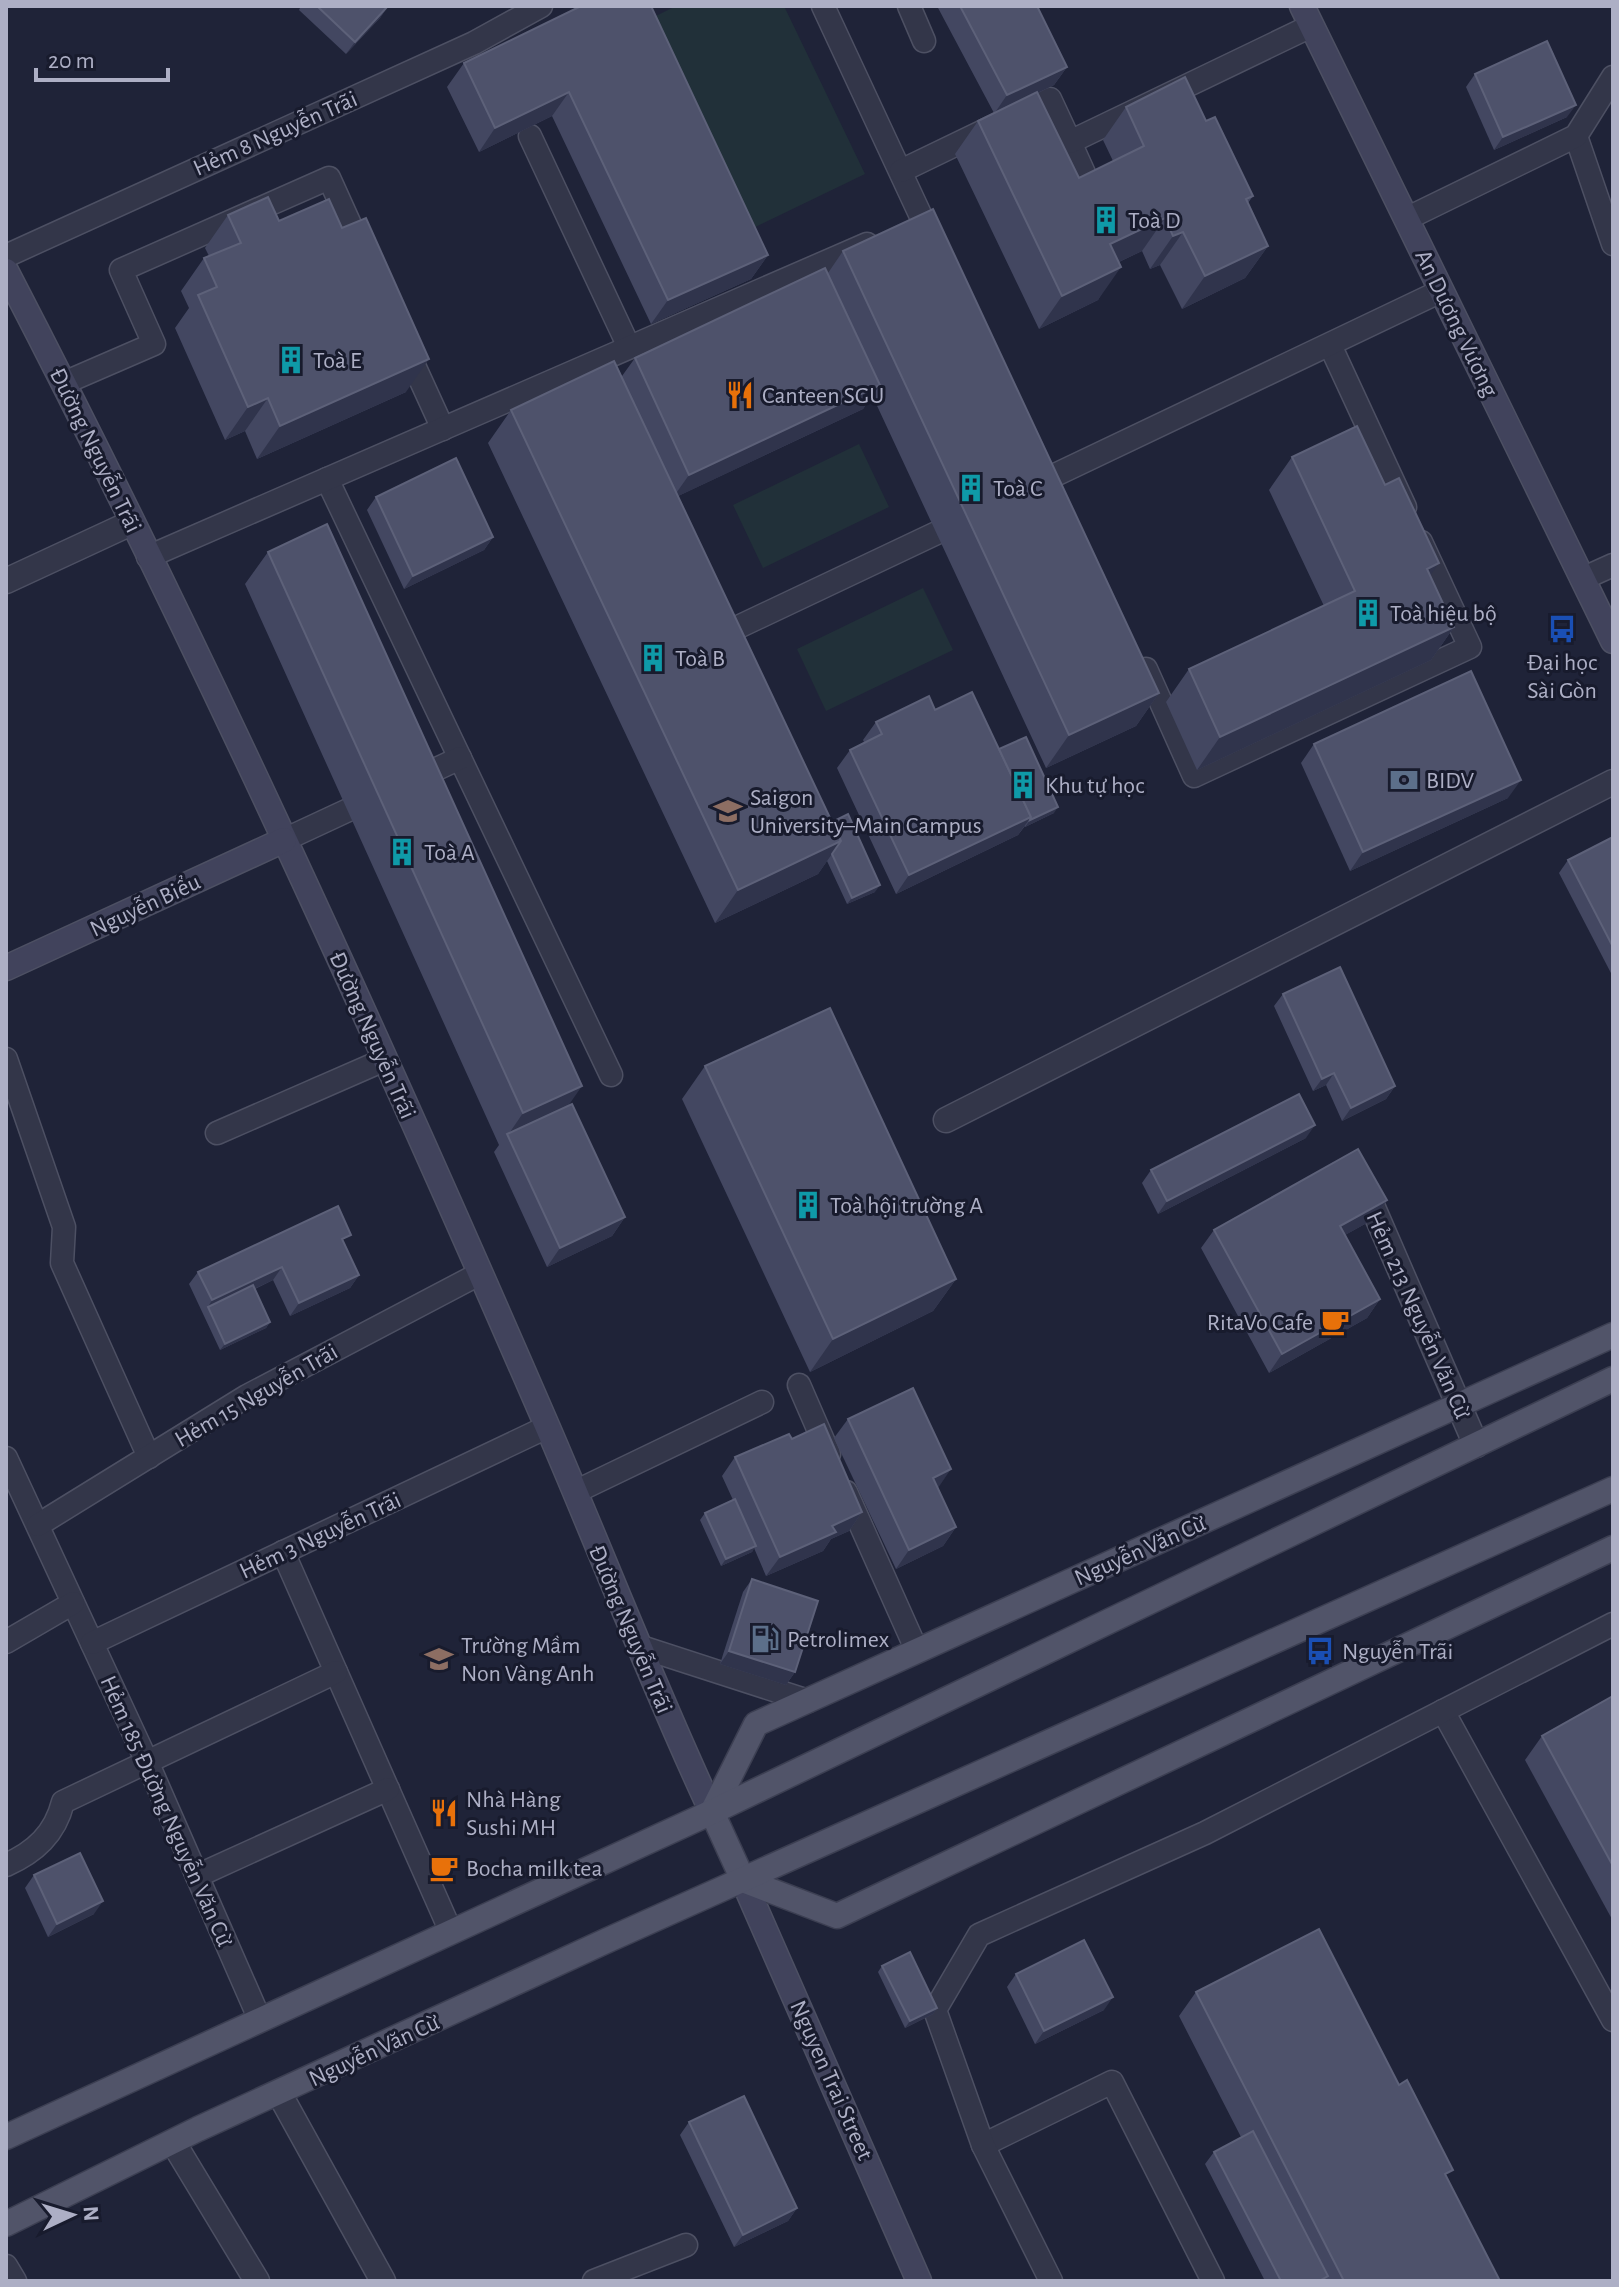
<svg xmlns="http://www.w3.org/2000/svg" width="1619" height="2287" font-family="'Alegreya Sans',sans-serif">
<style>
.green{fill:#213039}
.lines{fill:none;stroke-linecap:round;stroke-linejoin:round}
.service-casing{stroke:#4d5063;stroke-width:25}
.minor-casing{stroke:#4d5063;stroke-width:27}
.secondary-casing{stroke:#4d5063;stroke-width:27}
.primary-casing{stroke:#3c3f52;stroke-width:27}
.service{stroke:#333649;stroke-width:22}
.minor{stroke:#333649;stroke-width:24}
.secondary{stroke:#41435c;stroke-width:24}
.primary{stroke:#515469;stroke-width:24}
.wall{fill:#434761}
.shaded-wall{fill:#30344c}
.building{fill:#4e526b;stroke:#5d6179;stroke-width:2}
.labels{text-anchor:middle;stroke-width:6;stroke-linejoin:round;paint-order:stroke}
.street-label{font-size:24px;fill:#adafc5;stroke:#181b2d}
.poi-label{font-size:24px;fill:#adafc5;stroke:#181b2d;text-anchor:start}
</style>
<rect width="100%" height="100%" fill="#1f2338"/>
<g class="green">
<path d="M676 6H784L865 174 741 234 640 24Z"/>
<path d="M859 444 889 507 763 568 733 505Z"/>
<path d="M923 588 953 650 826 711 797 649Z"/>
</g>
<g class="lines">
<defs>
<g id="service">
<path d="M823 6 932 240"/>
<path d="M909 6 924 41"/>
<path d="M530 136 629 347"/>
<path d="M1576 136 1613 244"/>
<path d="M1070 142 1092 191"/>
<path d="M901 171 1050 99 1070 142 1311 26"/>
<path d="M1406 219 1576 136 1613 77"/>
<path d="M6 256 474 43 541 6"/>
<path d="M1330 345 1405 507"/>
<path d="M406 348 443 429"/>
<path d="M64 383 154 344 121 270 329 178 362 251"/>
<path d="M327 479 611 1075"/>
<path d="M1032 486 1441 291"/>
<path d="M148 557 867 244"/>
<path d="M1582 579 1613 565"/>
<path d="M715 638 962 521"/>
<path d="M1146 669 1194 776 1470 647 1421 542"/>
<path d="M411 781 460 758"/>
<path d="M284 840 372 799"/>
<path d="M6 1059 64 1227 62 1263 149 1457"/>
<path d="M217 1133 384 1060"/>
<path d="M799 1385 829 1454"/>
<path d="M6 1458 148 1764 260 2020"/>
<path d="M575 1492 762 1402"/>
<path d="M846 1492 917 1651"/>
<path d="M38 1525 247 1396 479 1274"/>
<path d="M283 1552 451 1932"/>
<path d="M6 1642 73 1603"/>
<path d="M92 1643 547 1427"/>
<path d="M638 1646 808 1701"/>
<path d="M1443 1711 1613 2020"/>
<path d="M6 1865C35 1852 55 1834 63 1802L336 1672"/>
<path d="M197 1876 388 1789"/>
<path d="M983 2145 1112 2082 1213 2281"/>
<path d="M6 2266 15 2281"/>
<path d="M594 2281 686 2245"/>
<path d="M1051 2281 983 2145 935 2010 979 1935 1205 1833 1613 1624"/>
</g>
<g id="minor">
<path d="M6 581 131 523"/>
<path d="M946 1120 1613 782"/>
<path d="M1364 1187 1476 1445"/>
<path d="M279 2093 383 2281"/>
<path d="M173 2142 257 2281"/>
</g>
<g id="secondary">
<path d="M1302 6 1613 641"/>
<path d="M6 271C202 649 379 1038 548 1428 603 1556 653 1686 712 1812"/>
<path d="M6 968 284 840"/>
<path d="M743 1880 919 2281"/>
</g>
<g id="primary">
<path d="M712 1812 756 1724 1613 1335"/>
<path d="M712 1812 743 1880"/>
<path d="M743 1880 837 1916 1613 1548"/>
<path d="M6 2137 712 1812 1613 1379"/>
<path d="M6 2224 198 2129 608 1940 1613 1489"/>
</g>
</defs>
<use href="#service" class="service-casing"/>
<use href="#minor" class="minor-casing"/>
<use href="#secondary" class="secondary-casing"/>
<use href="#primary" class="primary-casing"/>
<use href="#service" class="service"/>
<use href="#minor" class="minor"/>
<use href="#secondary" class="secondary"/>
<use href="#primary" class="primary"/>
</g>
<g class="wall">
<path d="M301 6H388L380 18 346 54 299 10Z"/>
<path d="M581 6 768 255 751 279 651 324 552 116 479 152 447 87 464 63Z"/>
<path d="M937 6H1037L1067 67 1054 85 1038 93 1079 178 1113 161 1103 140 1126 107 1206 121 1253 196 1248 203 1268 246 1245 278 1182 309 1160 265 1150 269 1142 251 1119 262 1098 300 1039 329 955 154 978 121 994 113Z"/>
<path d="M1475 74 1567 117 1494 150 1466 87Z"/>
<path d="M228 215 279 221 406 392 257 459 245 431 225 440 175 328 189 308 181 291 204 258 209 256 205 248Z"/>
<path d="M843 251 1159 693 1136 726 1046 768 872 395 863 409 678 496 832 822 875 892 847 904 827 861 818 874 715 923 488 443 511 410 622 376 635 358 828 273Z"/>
<path d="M1292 457 1385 485 1430 576 1454 627 1431 660 1197 770 1166 702 1189 669 1324 606 1269 490Z"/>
<path d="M376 497 493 537 484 550 404 589 367 510Z"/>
<path d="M268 552 568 1106 625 1217 612 1236 547 1267 494 1152 499 1145 245 584Z"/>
<path d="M935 710 999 749 1054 813 1025 827V826L1018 835 896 894 837 768 850 750 864 742 863 740 876 722Z"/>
<path d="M1314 744 1508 798 1350 871 1301 763Z"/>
<path d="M1613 837V977L1559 873 1568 860Z"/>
<path d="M1283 994 1395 1086 1386 1099 1342 1121 1326 1085 1313 1091 1274 1006Z"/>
<path d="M705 1066 956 1279 933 1311 810 1372 682 1099Z"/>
<path d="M1306 1138 1158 1214 1142 1183 1151 1170Z"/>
<path d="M1387 1200 1374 1219 1345 1235 1380 1299 1367 1318 1269 1373 1201 1248 1214 1230Z"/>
<path d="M345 1244 359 1275 350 1288 290 1316 273 1280 255 1289 270 1322 266 1328 220 1350 189 1284 198 1272Z"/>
<path d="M848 1419 938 1488 956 1527 943 1546 896 1569 834 1438Z"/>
<path d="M792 1439 862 1512 849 1531 831 1539 823 1551 766 1576 754 1548 752 1552 721 1566 700 1520 705 1513 733 1500 722 1476 735 1457Z"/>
<path d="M752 1579 795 1672 786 1685 720 1664 743 1592Z"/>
<path d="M1613 1696V1921L1525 1760 1542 1736Z"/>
<path d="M34 1875 94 1914 48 1937 25 1888Z"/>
<path d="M882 1966 937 2008 933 2014 905 2028 878 1972Z"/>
<path d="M1016 1974 1104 2010 1035 2044 1007 1987Z"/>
<path d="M1196 1992 1447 2178 1500 2281H1265L1205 2164 1214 2152 1241 2137 1179 2016Z"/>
<path d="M689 2122 797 2208 788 2221 734 2247 680 2135Z"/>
</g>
<g class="shaded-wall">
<path d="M388 6 380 18 346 54 355 42Z"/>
<path d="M1067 67 1054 85 994 114 1007 95Z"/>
<path d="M569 92 552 116 479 152 495 128Z"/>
<path d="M1576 105 1567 117 1494 150 1503 137Z"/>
<path d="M1165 218 1142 251 1087 277 1110 244Z"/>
<path d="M1183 232 1160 265 1150 269 1173 236Z"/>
<path d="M1268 246 1245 278 1182 309 1205 276Z"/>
<path d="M768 255 751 279 651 324 668 300Z"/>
<path d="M1121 267 1098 300 1039 329 1062 296Z"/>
<path d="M429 359 406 392 257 459 280 426Z"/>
<path d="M880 385 863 409 672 499 689 475Z"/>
<path d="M268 398 245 431 225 440 248 407Z"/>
<path d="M493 537 484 550 404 589 413 576Z"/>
<path d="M1439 563 1416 596 1427 569Z"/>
<path d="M1454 627 1431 660 1197 770 1220 737Z"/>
<path d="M1159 693 1136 726 1046 768 1069 735Z"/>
<path d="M1521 780 1508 798 1350 871 1363 852Z"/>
<path d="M1058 807 1054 813 1025 827 1030 820Z"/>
<path d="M1031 817 1018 835 896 894 909 875Z"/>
<path d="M841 841 818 874 715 923 738 890Z"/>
<path d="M880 885 875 892 847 904 852 898Z"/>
<path d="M1334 1073 1326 1085 1313 1091 1322 1079Z"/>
<path d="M582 1086 559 1119 508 1135 523 1113Z"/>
<path d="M1395 1086 1386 1099 1342 1121 1351 1108Z"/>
<path d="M1315 1125 1306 1138 1158 1214 1167 1201Z"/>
<path d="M1387 1200 1374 1219 1327 1245 1340 1226Z"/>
<path d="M625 1217 612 1236 547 1267 560 1248Z"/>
<path d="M282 1267 273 1280 209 1310 208 1307 212 1300Z"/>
<path d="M359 1275 350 1288 290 1316 299 1303Z"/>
<path d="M956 1279 933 1311 810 1372 833 1339Z"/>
<path d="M1380 1299 1367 1318 1269 1373 1282 1354Z"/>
<path d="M270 1322 266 1328 220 1350 225 1344Z"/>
<path d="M951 1469 938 1488 933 1478Z"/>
<path d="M862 1512 849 1531 831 1539 823 1551 766 1576 780 1557 832 1526Z"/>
<path d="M956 1527 943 1546 896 1569 909 1550Z"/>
<path d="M756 1546 752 1552 721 1566 726 1559Z"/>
<path d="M729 1651 795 1672 786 1685 720 1664Z"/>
<path d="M103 1901 94 1914 48 1937 57 1924Z"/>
<path d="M1113 1997 1104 2010 1035 2044 1044 2031Z"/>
<path d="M937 2008 933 2014 905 2028 910 2021Z"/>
<path d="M797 2208 788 2221 734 2247 743 2235Z"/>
</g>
<g class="building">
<path d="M317 6H388L355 42Z"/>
<path d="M581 6H651L768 255 668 300 569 92 495 128 464 63Z"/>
<path d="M960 6H1037L1067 67 1007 95Z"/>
<path d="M1547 41 1576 105 1503 137 1475 74Z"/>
<path d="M1185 77 1206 121 1215 117 1253 196 1246 199 1268 246 1205 276 1183 232 1173 236 1165 218 1110 244 1121 267 1062 296 978 121 1037 92 1079 178 1144 146 1126 107Z"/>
<path d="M268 197 279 221 329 199 342 228 366 218 429 359 280 426 268 398 248 407 198 295 217 287 204 258 241 243 228 215Z"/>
<path d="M933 209 1159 693 1069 735 843 251Z"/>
<path d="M825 268 880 385 689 475 635 358Z"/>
<path d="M614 361 841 841 738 890 511 410Z"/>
<path d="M1357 426 1385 485 1399 478 1439 563 1427 569 1454 627 1220 737 1189 669 1355 591 1292 457Z"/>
<path d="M456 458 493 537 413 576 376 497Z"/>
<path d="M327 524 582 1086 523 1113 268 552Z"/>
<path d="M1471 671 1521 780 1363 852 1314 744Z"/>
<path d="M972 692 1031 817 909 875 850 750 882 734 876 722 929 696 935 710Z"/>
<path d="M1026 737 1058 807 1030 820 1031 817 999 749Z"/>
<path d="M848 814 880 885 852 898 832 854 841 841 832 822Z"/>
<path d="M1613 837V947L1568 860Z"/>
<path d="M1340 967 1395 1086 1351 1108 1334 1073 1322 1079 1283 994Z"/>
<path d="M830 1008 956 1279 833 1339 705 1066Z"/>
<path d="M1299 1094 1315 1125 1167 1201 1151 1170Z"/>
<path d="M572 1104 625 1217 560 1248 507 1134Z"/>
<path d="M1358 1149 1387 1200 1340 1226 1380 1299 1282 1354 1214 1230Z"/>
<path d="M338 1206 351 1235 342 1239 359 1275 299 1303 282 1267 212 1300 198 1272Z"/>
<path d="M253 1285 270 1322 225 1344 208 1307Z"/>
<path d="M913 1388 951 1469 933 1478 956 1527 909 1550 848 1419Z"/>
<path d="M824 1424 862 1512 832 1526 836 1532 780 1557 735 1457 789 1434 792 1439Z"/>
<path d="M735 1499 756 1546 726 1559 705 1513Z"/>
<path d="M752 1579 818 1601 795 1672 729 1651Z"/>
<path d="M1613 1696V1866L1542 1736Z"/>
<path d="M80 1853 103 1901 57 1924 34 1875Z"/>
<path d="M1319 1929 1399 2085 1407 2080 1453 2170 1445 2174 1500 2281H1344L1196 1992Z"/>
<path d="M1084 1940 1113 1997 1044 2031 1016 1974Z"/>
<path d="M910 1952 937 2008 910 2021 882 1966Z"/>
<path d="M744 2096 797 2208 743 2235 689 2122Z"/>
<path d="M1253 2131 1328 2276 1319 2281H1281L1214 2152Z"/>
</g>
<defs>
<symbol id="building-bare" viewBox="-9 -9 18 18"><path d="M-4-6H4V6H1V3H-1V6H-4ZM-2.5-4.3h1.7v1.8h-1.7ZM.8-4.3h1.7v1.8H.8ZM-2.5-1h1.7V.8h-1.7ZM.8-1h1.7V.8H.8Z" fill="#0f9aa8" stroke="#181b2d" stroke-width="2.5" paint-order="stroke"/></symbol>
<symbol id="restaurant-bare" viewBox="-9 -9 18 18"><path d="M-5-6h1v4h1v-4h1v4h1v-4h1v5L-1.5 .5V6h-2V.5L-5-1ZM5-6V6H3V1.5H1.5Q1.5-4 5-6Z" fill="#e8710a" stroke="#181b2d" stroke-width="2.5" paint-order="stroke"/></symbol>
<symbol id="bus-bare" viewBox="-9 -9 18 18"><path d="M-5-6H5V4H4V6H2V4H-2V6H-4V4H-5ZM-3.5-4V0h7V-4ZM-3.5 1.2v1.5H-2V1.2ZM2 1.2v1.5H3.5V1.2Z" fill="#1a4fb4" stroke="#181b2d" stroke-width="2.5" paint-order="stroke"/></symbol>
<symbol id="bank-bare" viewBox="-9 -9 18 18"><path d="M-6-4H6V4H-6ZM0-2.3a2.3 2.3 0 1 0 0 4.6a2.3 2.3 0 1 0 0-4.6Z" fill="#5c6f8a" stroke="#181b2d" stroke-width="2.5" paint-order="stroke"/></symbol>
<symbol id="university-bare" viewBox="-9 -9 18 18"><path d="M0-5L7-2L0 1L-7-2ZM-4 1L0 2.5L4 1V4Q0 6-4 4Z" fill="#8d6e63" stroke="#181b2d" stroke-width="2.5" paint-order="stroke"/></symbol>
<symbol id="cafe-bare" viewBox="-9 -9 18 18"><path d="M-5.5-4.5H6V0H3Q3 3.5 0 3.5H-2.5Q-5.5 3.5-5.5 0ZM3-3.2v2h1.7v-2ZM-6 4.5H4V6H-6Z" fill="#e8710a" stroke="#181b2d" stroke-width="2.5" paint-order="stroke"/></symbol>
<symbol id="fuel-bare" viewBox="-9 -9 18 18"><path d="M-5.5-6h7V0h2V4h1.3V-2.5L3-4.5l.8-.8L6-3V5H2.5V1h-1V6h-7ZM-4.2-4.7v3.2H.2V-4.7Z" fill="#5c6f8a" stroke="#181b2d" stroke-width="2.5" paint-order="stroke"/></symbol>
<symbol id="school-bare" viewBox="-9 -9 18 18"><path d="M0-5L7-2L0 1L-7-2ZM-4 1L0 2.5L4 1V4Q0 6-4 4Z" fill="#8d6e63" stroke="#181b2d" stroke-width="2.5" paint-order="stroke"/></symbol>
</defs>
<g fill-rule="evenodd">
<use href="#building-bare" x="1086" y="200" width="40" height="40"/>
<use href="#building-bare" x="271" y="340" width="40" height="40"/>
<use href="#restaurant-bare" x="720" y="375" width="40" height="40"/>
<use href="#building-bare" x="951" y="468" width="40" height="40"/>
<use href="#building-bare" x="1348" y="593" width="40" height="40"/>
<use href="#bus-bare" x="1542" y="609" width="40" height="40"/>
<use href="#building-bare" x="633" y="638" width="40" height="40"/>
<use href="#bank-bare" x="1384" y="760" width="40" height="40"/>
<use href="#building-bare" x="1003" y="765" width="40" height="40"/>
<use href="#university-bare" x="708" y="791" width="40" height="40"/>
<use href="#building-bare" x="382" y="832" width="40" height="40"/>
<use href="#building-bare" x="788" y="1185" width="40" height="40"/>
<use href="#cafe-bare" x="1315" y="1302" width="40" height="40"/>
<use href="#fuel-bare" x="745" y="1619" width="40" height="40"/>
<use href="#bus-bare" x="1300" y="1631" width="40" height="40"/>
<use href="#school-bare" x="419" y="1639" width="40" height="40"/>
<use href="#restaurant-bare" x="424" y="1793" width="40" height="40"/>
<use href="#cafe-bare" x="424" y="1848" width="40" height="40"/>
</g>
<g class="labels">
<g class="street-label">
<text transform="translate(275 133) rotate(-24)" y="8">Hẻm 8 Nguyễn Trãi</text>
<text transform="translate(1457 323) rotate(64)" y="8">An Dương Vương</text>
<text transform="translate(96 450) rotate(64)" y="8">Đường Nguyễn Trãi</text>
<text transform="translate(145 905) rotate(-25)" y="8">Nguyễn Biểu</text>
<text transform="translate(373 1035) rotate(66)" y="8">Đường Nguyễn Trãi</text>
<text transform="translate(1419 1315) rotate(66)" y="8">Hẻm 213 Nguyễn Văn Cừ</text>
<text transform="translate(256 1395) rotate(-30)" y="8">Hẻm 15 Nguyễn Trãi</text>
<text transform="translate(320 1535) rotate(-25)" y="8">Hẻm 3 Nguyễn Trãi</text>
<text transform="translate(1140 1550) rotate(-24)" y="8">Nguyễn Văn Cừ</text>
<text transform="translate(631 1629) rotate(67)" y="8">Đường Nguyễn Trãi</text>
<text transform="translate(167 1811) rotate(66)" y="8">Hẻm 185 Đường Nguyễn Văn Cừ</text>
<text transform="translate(374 2050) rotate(-25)" y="8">Nguyễn Văn Cừ</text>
<text transform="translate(832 2080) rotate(66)" y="8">Nguyen Trai Street</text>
</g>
<g class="poi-label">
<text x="1128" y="228">Toà D</text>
<text x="313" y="368">Toà E</text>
<text x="762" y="403">Canteen SGU</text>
<text x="993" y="496">Toà C</text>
<text x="1390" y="621">Toà hiệu bộ</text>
<text x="675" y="666">Toà B</text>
<text x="1562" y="670" text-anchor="middle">Đại học<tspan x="1562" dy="28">Sài Gòn</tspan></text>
<text x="1426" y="788">BIDV</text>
<text x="1045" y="793">Khu tự học</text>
<text x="750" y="805">Saigon<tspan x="750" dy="28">University–Main Campus</tspan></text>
<text x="424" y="860">Toà A</text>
<text x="830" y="1213">Toà hội trường A</text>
<text x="1313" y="1330" text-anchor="end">RitaVo Cafe</text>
<text x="787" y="1647">Petrolimex</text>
<text x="461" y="1653">Trường Mầm<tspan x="461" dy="28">Non Vàng Anh</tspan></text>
<text x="1342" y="1659">Nguyễn Trãi</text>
<text x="466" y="1807">Nhà Hàng<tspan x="466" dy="28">Sushi MH</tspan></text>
<text x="466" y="1876">Bocha milk tea</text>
</g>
</g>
<rect width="1619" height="2287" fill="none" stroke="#adafc5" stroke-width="16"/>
<g transform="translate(72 2215) rotate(86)" stroke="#181b2d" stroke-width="6" paint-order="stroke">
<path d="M0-6L14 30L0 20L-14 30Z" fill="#adafc5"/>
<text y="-12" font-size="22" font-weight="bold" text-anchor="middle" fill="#adafc5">N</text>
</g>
<path d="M36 68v12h132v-12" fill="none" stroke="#adafc5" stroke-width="4"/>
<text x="48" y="68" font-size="24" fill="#adafc5" stroke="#181b2d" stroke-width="6" paint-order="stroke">20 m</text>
</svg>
